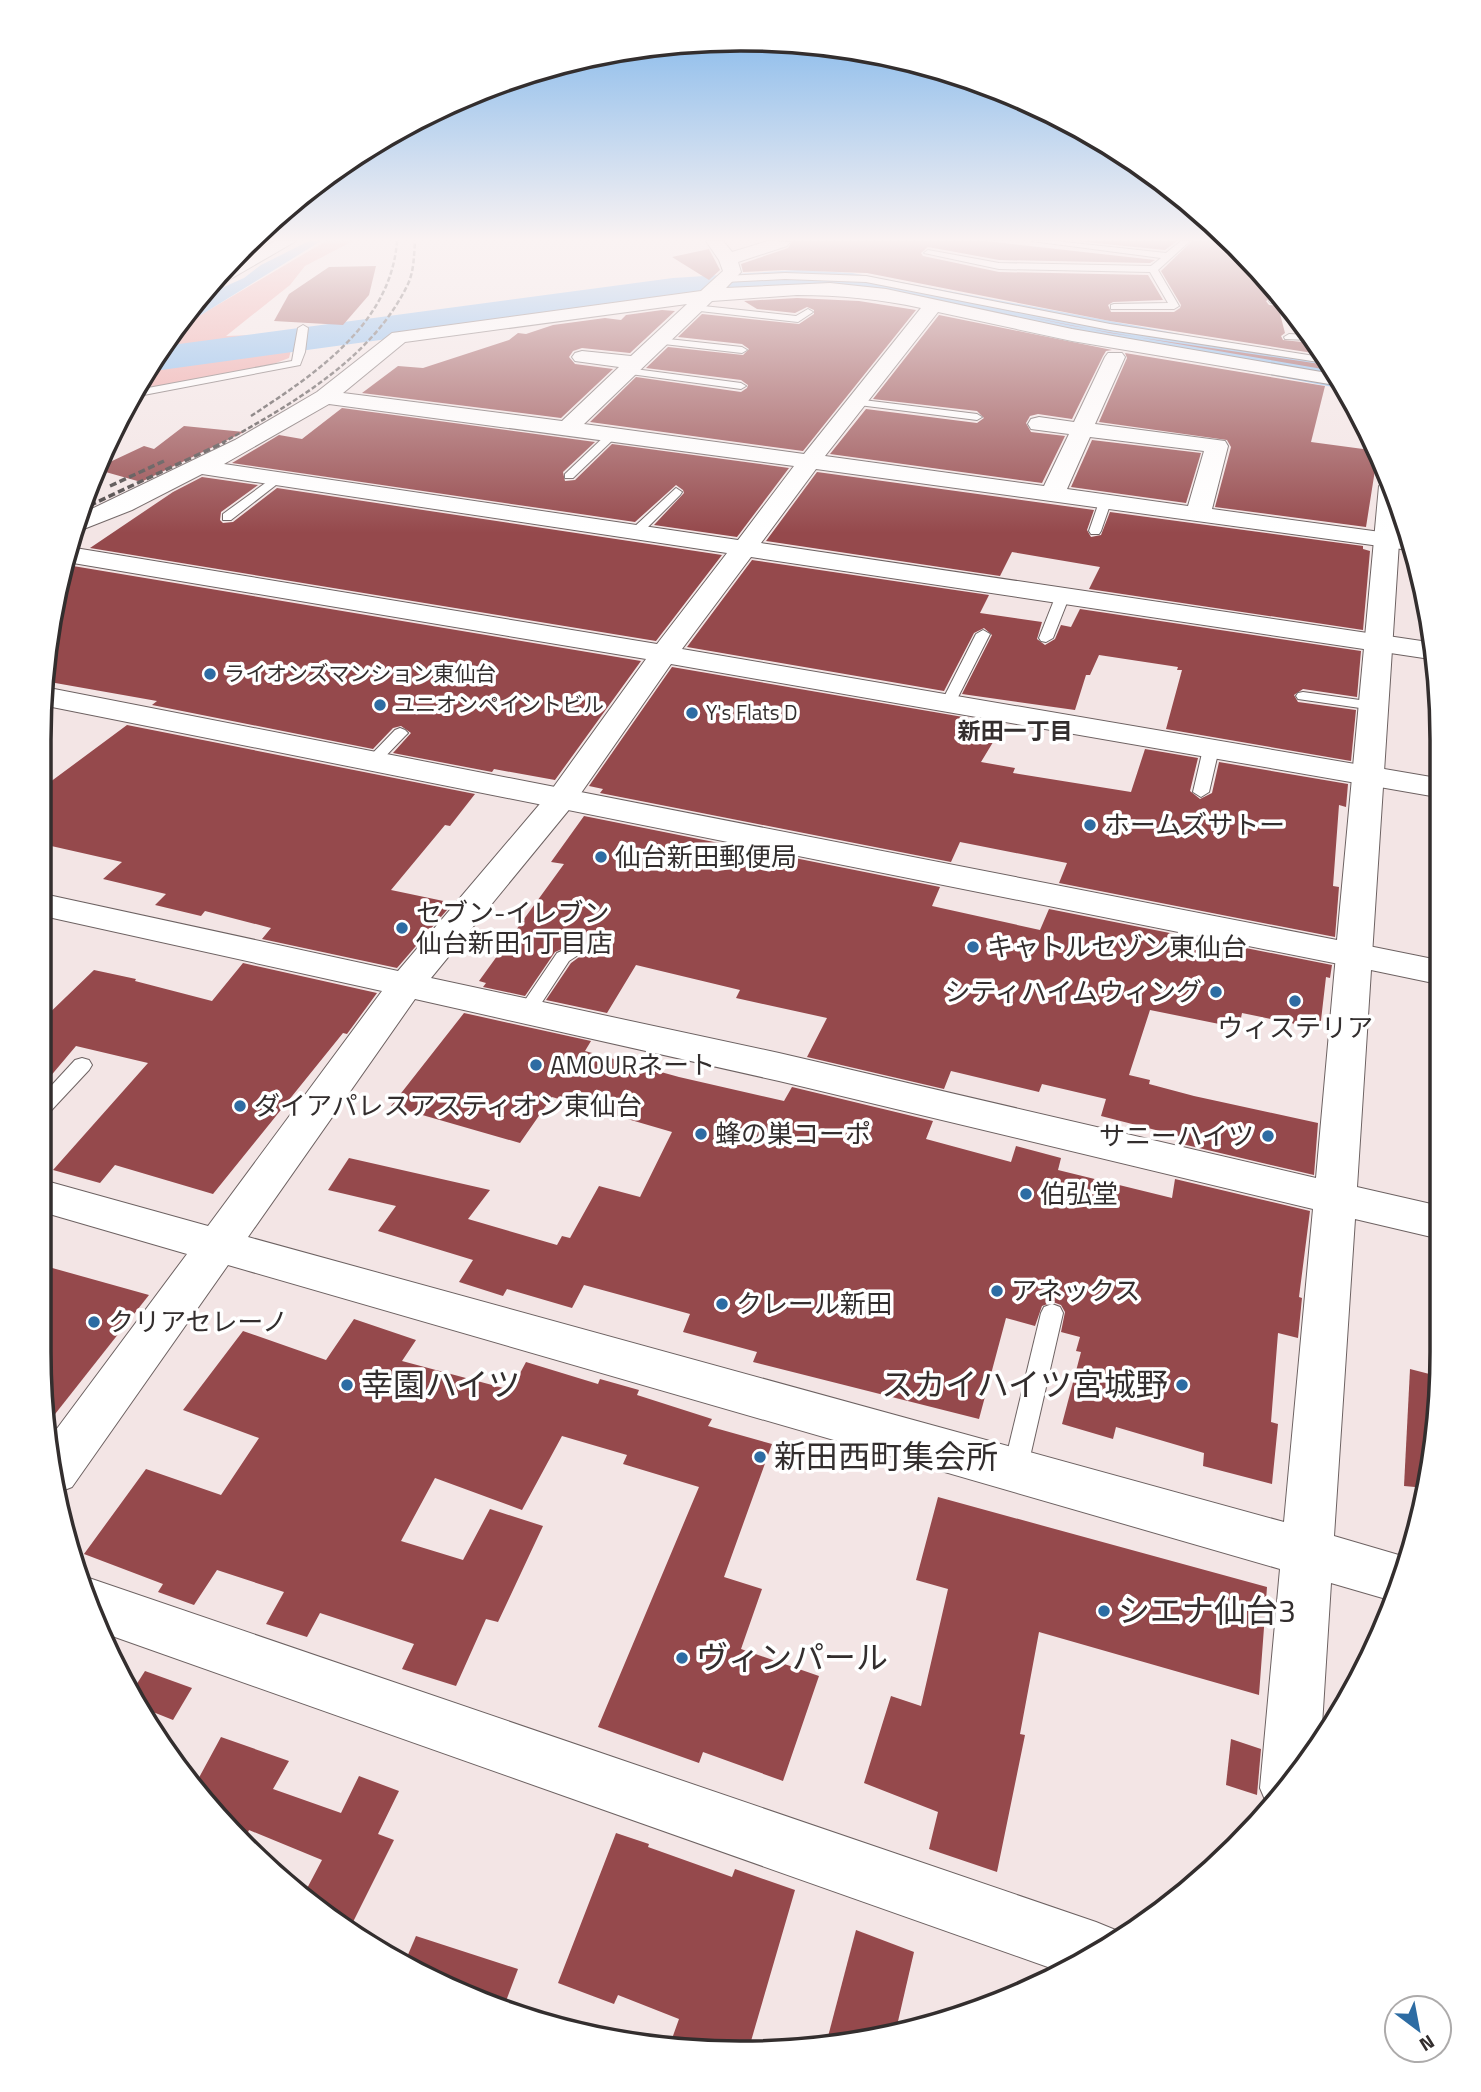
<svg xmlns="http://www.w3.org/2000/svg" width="1481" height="2092" font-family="'Titillium Web','Noto Sans JP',sans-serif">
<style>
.green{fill:#ec9e9e}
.water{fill:#7ab5ee}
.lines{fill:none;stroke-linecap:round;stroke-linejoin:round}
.river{fill:#7ab5ee;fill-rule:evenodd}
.building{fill:#95494c}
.service-casing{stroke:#6d6262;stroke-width:2}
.minor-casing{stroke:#6d6262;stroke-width:2}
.tertiary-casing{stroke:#6d6262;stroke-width:2}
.service{fill:#fff;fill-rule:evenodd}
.minor{fill:#fff;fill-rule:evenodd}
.tertiary{fill:#fff;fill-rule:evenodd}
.rail-far1{stroke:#484242;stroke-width:2.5;stroke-dasharray:5 2.5;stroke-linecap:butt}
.rail{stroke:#484242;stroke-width:3.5;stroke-dasharray:7 3.5;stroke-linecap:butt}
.poi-dot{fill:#2d6ca3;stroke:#fff;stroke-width:2.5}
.labels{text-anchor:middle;stroke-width:7;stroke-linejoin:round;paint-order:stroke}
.far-poi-label{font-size:21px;fill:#332e2e;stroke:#fff;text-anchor:start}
.far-neighbourhood-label{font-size:23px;font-weight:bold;fill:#332e2e;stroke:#fff}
.poi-label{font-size:26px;fill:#332e2e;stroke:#fff;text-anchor:start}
.near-poi-label{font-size:32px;fill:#332e2e;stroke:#fff;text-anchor:start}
.rim{fill:none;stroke:#332e2e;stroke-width:3.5}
</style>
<rect width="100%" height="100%" fill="#f3e5e5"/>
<g class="green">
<path d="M326 241H353L305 266 290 285 226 336 293 334 291 340 155 358 170 338 180 332 192 320Z"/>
<path d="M709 287 705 293 439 327 417 329 410 326Z"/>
<path d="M292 346 289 358C241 378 183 382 132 392L152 362Z"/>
</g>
<path class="water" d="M309 241H321L175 331 197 299 244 278 261 265Z"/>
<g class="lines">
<path class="river" d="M797 270 852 273 1324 361 1340 385 1333 387 852 295 797 290 673 300 154 371 147 369 164 346 673 278Z"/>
</g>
<g class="building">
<path d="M792 241H985L1155 260 1150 263 999 260 928 247 921 253 923 256 999 272 1148 275 1163 300 1113 302 1108 305 1111 312H1174L1180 308 1181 305 1161 271 1192 241H1229L1272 283 1275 296 1266 301 1269 305 1278 306 1285 333 1281 336 1283 340 1312 343 1319 354 1110 321 867 273 785 270 743 272 741 264 788 248Z"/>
<path d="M1076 241H1177L1165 250Z"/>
<path d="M709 249 720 270 709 280 672 257Z"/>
<path d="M376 266 369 295 343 325 274 321 289 294 329 267Z"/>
<path d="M797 298 859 301 916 310 803 451 590 422 636 377 741 392 747 388 748 385 741 380 646 368 668 347 743 355 749 349 742 344 678 337 702 314 799 324 814 314V310L807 307 795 313 757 309 744 301Z"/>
<path d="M662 310 675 311 630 353 582 348 573 351 569 357 575 364 613 369 561 418 362 393 398 366 423 368 509 340 518 333 526 334 553 325 605 318 621 320 626 315Z"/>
<path d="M1011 313 1110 333 1327 365 1328 368V370L1073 326Z"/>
<path d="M939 315 1112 350 1106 351 1103 356 1072 419 1038 414 1030 416 1026 423 1031 432 1065 436 1042 483 830 454 866 409 977 423 984 418 977 411 873 399Z"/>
<path d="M1125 353 1325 386 1311 442 1378 451 1366 527 1215 507 1231 447 1227 440 1099 422 1127 358Z"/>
<path d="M342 408 595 442 563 472 565 481 575 480 612 444 789 468 737 537 654 525 684 493 683 490 676 485 635 522 232 463 279 435 302 439Z"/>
<path d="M184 426 244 432 141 482 95 469 144 446 154 449Z"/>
<path d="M1092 440 1201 453 1186 503 1071 487Z"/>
<path d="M817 472 1094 510 1087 530 1091 537 1101 535 1110 512 1363 546V549L1370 551 1363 630 1089 589 1100 567 1012 552 1000 576 766 541Z"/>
<path d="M202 477 258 485 221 512 220 520 223 523 233 522 277 488 722 555 656 641 90 548 173 492Z"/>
<path d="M752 560 989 595 980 613 1042 622 1037 639 1045 645 1055 639 1061 625 1071 627 1080 609 1361 651 1357 697 1303 689 1294 695 1298 702 1356 710 1351 761 1166 729 1182 670H1177L1178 667 1099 655 1090 675H1086L1075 710 962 694 992 635 984 628 974 633 944 691 687 647Z"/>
<path d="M66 564 67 565 641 661 555 780 494 769 492 772 393 753 411 733 401 726 393 728 373 749 152 705 157 701 44 681 52 603Z"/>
<path d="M672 667 1004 724 981 762 1015 768 1013 773 1131 792 1145 749 1198 758 1190 791 1200 799 1212 793 1219 762 1348 784 1346 807 1339 805 1333 886 1339 887 1335 937 1059 883 1067 863 960 842 951 862 600 793 603 789 589 786Z"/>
<path d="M127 725 475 794 450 826 445 825 391 890 453 903 397 968 262 939 271 928 205 911 201 916 155 905 166 894 103 879 122 862 38 843V791Z"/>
<path d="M584 816 940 887 932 906 1040 930 1049 909 1332 965 1330 978 1326 977 1320 1029 1242 1013 1239 1028 1150 1010 1129 1075 1150 1080 1149 1084 1194 1096 1318 1123 1314 1175 1182 1144 1183 1137 1101 1116 1106 1099 1042 1084 1039 1092 951 1071 944 1089 807 1057 827 1018 736 998 740 990 636 965 607 1013 546 1000 571 963 589 950 585 944 578 942 555 952 525 996 483 987 486 983 479 981 564 864 551 862Z"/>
<path d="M243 963 377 993 347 1034 343 1033 213 1194 115 1165 100 1183 53 1170 148 1063 76 1046 38 1091V1024L94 970 136 979 135 981 212 1001Z"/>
<path d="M464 1013 591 1041 585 1051 679 1077 784 1101 792 1087 933 1121 926 1139 1011 1162 1016 1146 1061 1158 1058 1170 1172 1198 1175 1179 1310 1211 1299 1297 1302 1298 1298 1338 1278 1333 1271 1422 1278 1424 1272 1484 1203 1466 1204 1453 1116 1427 1113 1439 1062 1424 1081 1352 1076 1351 1080 1337 1061 1332 1065 1312 1061 1305 1053 1302 1042 1306 1035 1326 1006 1318 979 1419 753 1362 757 1352 683 1332 690 1314 584 1285 572 1308 507 1289 503 1296 459 1282 473 1260 378 1231 396 1206 328 1190 349 1158 490 1190 468 1219 557 1245 562 1236 570 1238 599 1186 640 1197 672 1132 552 1097 520 1143 391 1106Z"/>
<path d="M38 1264 149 1295 48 1423 38 1352Z"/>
<path d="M354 1319 416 1340 402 1361 511 1390 526 1362 598 1384 600 1379 639 1390 637 1395 712 1419 708 1426 772 1444 724 1577 762 1589 741 1649 819 1676 783 1781 703 1752 699 1763 598 1727 699 1487 623 1464 627 1455 562 1436 522 1510 435 1478 401 1541 463 1560 490 1509 543 1526 498 1622 486 1619 456 1686 402 1669 414 1644 320 1613 307 1637 266 1624 284 1592 217 1570 194 1605 158 1592 163 1584 84 1554 146 1469 221 1495 259 1438 183 1410 243 1331 326 1360Z"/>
<path d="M1410 1369 1441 1377V1397L1426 1488 1404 1486Z"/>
<path d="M938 1497 1267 1587 1259 1695 1039 1632 1020 1734 1025 1735 997 1872 929 1849 938 1812 864 1783 891 1696 921 1706 948 1589 916 1580Z"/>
<path d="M145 1671 192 1688 173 1720 138 1706 131 1693Z"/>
<path d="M221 1737 289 1761 273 1789 341 1813 359 1776 399 1791 378 1834 394 1840 350 1928 303 1896 322 1860 249 1830 244 1841 195 1785Z"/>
<path d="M1231 1739 1261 1749 1257 1795 1226 1785Z"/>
<path d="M616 1833 649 1844 648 1847 732 1877 735 1869 795 1890 749 2048 669 2047 679 2019 618 1995 614 2004 558 1983Z"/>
<path d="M856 1930 914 1952 896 2030 825 2048Z"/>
<path d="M416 1936 518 1969 503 2009 430 1981 404 1964Z"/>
</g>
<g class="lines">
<defs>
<g id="service">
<path d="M1032 241H1055L1166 253 1181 241H1190L1158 270 1179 306 1174 309H1111V305L1114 304 1168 303 1150 272 999 269 924 253 928 250 999 263 1151 266 1161 258Z"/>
<path d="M785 273 866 276 1110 324 1321 357 1325 363 1110 330 866 282 785 279 725 282 720 279 725 276Z"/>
<path d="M1274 298 1283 299 1286 304 1271 303 1269 301Z"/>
<path d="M694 305 796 316 808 309 813 312 798 322 691 310 689 308Z"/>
<path d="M303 325 308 328 305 352 300 365 128 398 132 391 292 361 298 328Z"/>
<path d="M1289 334 1307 335 1310 340 1285 339 1284 337Z"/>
<path d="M659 338 742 347 747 350 742 353 655 343 654 341Z"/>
<path d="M627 368 741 383 746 386 741 389 623 373 622 371Z"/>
<path d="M855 399 977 414 982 417 977 420 851 404 850 402Z"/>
<path d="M609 432 619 434 573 478H565V474Z"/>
<path d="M275 476 285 478 231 520H223V514Z"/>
<path d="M676 488 682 492 680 495 641 534H633V528Z"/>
<path d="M1105 498 1111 502 1101 531 1099 534H1091L1089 531 1099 502Z"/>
<path d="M1063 591 1070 595 1053 638 1046 642 1041 641 1039 638 1056 595Z"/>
<path d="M983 630 990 634 955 703 953 706H943L941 703 976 634Z"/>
<path d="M1303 692 1374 702 1381 706 1374 710 1298 699 1296 696 1298 693Z"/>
<path d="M400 728 405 730 408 733 405 736 378 764H368L365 761 368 758 395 730Z"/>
<path d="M1211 744 1219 749 1209 792 1201 797 1193 792 1203 749Z"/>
<path d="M577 944 583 946 586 950 569 961 533 1016H519L517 1012 557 953Z"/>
<path d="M82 1058 89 1060 92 1065 89 1070 46 1116 39 1118V1099L75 1060Z"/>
<path d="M1052 1304 1060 1307 1063 1313 1027 1470 1024 1478 1015 1481 1006 1478 1003 1470 1041 1313 1044 1307Z"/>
</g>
<g id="minor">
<path d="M275 241H296L215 288 205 289 221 270Z"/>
<path d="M706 241H723L732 252 768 241 790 242 787 246 738 262 741 272 726 288 830 283 886 289 1072 329 1333 374 1341 386 1072 341 938 312 825 456 1044 486 1069 434 1031 429 1028 424 1031 419 1039 417 1074 422 1105 357 1108 353H1122L1125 357 1095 424 1225 441 1228 446 1212 509 1410 536 1416 551 816 469 761 543 1435 643 1437 660 751 557 682 649 1437 778V797L671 664 572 806 431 978 779 1053 1316 1178 1336 955 1341 947 1354 943 1438 960V984L1371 970 1357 1187 1440 1206V1239L1355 1219 1334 1536 1409 1558 1393 1601 1331 1583 1321 1741 1297 1779 1269 1809 1260 1788 1280 1569 228 1265 72 1487 57 1493 50 1438 187 1254 39 1211V1179L208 1226 382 991 39 915V893L398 971 550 792 646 659 67 562 65 561 69 547 657 644 727 553 202 474 132 510 76 532H74L79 515 235 440 317 392 392 333 701 291 723 271 719 260ZM797 295C839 295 880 299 921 308L804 454 584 424 712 301ZM687 304 631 356 582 351 575 353 572 357 575 361 619 367 562 421 343 393 405 342ZM329 404 794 466 738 540 224 464ZM1090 437 1204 451 1188 506 1067 489ZM415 999 779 1081 1313 1209 1284 1522 248 1237Z"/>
<path d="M86 1577 1096 1922 1118 1931 1122 1940 1062 1972 98 1631 78 1580Z"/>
</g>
<path id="tertiary" d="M1389 479 1401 512 1372 955 1367 963 1354 967 42 705 44 687 1337 940 1379 486 1383 481Z"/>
</defs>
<use href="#service" class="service-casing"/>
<use href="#minor" class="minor-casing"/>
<use href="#tertiary" class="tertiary-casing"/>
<use href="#service" class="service"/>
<use href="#minor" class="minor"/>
<use href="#tertiary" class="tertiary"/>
<g class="rail-far1">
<path d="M251 416C315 374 391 324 397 241"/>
<path d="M222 443C292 404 372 359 408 284 414 271 414 255 415 241"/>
</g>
<g class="rail">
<path d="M110 486 164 461"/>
<path d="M80 510 225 442"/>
</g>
</g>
<linearGradient id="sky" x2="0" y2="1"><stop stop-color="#7cb4ea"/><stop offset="0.45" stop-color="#faf3f3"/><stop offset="1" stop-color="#faf3f3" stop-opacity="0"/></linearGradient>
<rect width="1481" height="533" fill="url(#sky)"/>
<g class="poi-dot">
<circle cx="210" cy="674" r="7"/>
<circle cx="380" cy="705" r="7"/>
<circle cx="692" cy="713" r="7"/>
<circle cx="1090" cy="825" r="7"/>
<circle cx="601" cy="857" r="7"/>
<circle cx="402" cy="928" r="7"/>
<circle cx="973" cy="947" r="7"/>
<circle cx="1216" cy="992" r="7"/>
<circle cx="1295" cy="1001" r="7"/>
<circle cx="536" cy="1065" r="7"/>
<circle cx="240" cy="1106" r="7"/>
<circle cx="701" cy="1134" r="7"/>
<circle cx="1268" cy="1136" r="7"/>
<circle cx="1026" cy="1194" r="7"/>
<circle cx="997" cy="1291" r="7"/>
<circle cx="722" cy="1304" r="7"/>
<circle cx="94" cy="1322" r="7"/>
<circle cx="347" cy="1385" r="7"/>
<circle cx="1182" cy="1385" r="7"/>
<circle cx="760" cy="1457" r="7"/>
<circle cx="1104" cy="1611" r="7"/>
<circle cx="682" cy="1658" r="7"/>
</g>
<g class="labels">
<g class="far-poi-label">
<text x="224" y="681">ライオンズマンション東仙台</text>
<text x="394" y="712">ユニオンペイントビル</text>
<text x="706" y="720">Y's Flats D</text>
</g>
<g class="far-neighbourhood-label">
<text x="1015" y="739">新田一丁目</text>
</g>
<g class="poi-label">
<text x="1104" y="834">ホームズサトー</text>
<text x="615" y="866">仙台新田郵便局</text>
<text x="416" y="922">セブン-イレブン<tspan x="416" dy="30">仙台新田1丁目店</tspan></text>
<text x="987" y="956">キャトルセゾン東仙台</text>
<text x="1202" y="1001" text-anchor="end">シティハイムウィング</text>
<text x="1295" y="1037" text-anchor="middle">ウィステリア</text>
<text x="550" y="1074">AMOURネート</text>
<text x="254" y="1115">ダイアパレスアスティオン東仙台</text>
<text x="715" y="1143">蜂の巣コーポ</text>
<text x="1254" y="1145" text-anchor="end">サニーハイツ</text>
<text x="1040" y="1203">伯弘堂</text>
<text x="1011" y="1300">アネックス</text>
<text x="736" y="1313">クレール新田</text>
<text x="108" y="1331">クリアセレーノ</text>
</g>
<g class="near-poi-label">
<text x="361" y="1396">幸園ハイツ</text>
<text x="1168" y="1396" text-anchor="end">スカイハイツ宮城野</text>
<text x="774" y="1468">新田西町集会所</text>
<text x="1118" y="1622">シエナ仙台3</text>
<text x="696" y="1669">ヴィンパール</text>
</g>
</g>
<path d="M0 0H1481V2092H0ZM740 51H741A689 689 0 0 1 1430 740V1352A689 689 0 0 1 741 2041H740A689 689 0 0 1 51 1352V740A689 689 0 0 1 740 51Z" fill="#fff" fill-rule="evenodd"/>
<path class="rim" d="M740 51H741A689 689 0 0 1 1430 740V1352A689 689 0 0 1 741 2041H740A689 689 0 0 1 51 1352V740A689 689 0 0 1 740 51Z"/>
<g transform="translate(1418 2029) rotate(148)"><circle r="33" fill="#ffffff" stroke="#adabab" stroke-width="2"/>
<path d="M0-5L12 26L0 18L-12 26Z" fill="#2d6ca3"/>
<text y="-10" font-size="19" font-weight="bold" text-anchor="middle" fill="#332e2e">N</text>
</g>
</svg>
